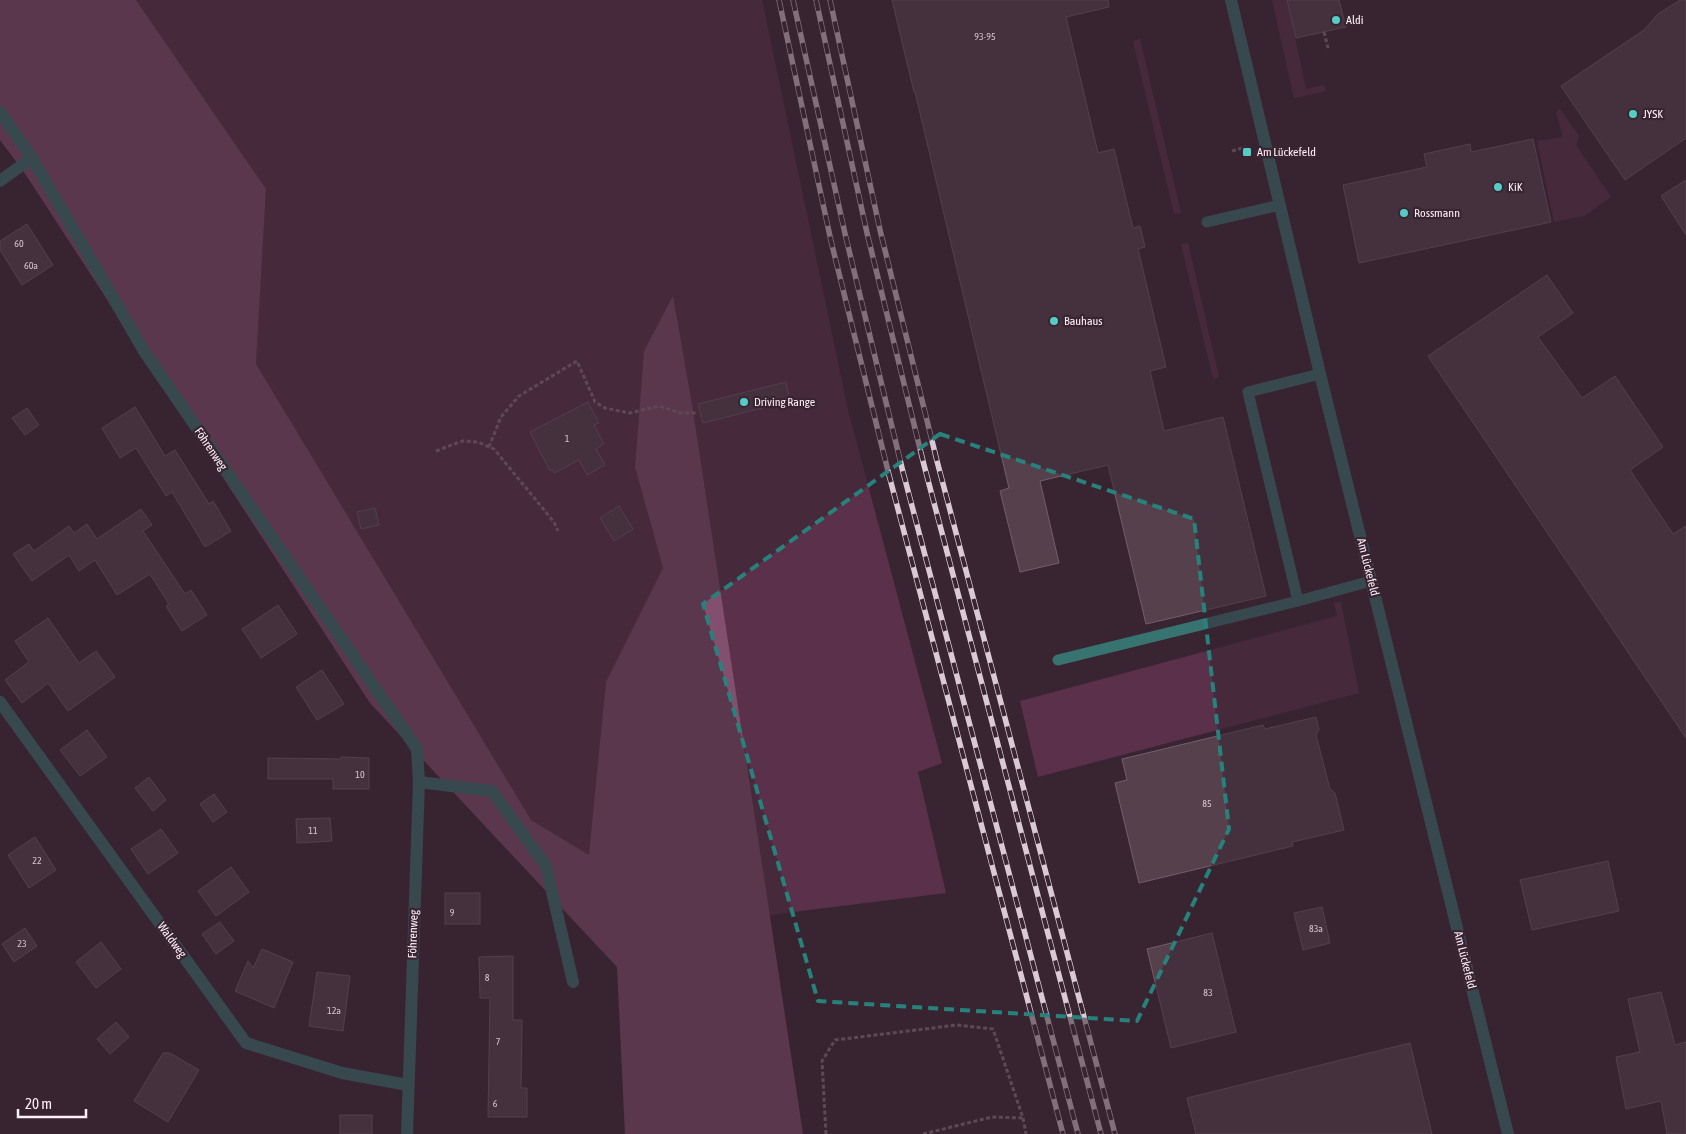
<svg xmlns="http://www.w3.org/2000/svg" width="1686" height="1134" font-family="'Asap Condensed',sans-serif">
<style>
.green{fill:#5a304b}
.forest{fill:#834f6f}
.building{fill:#55404c;stroke:#755e6c}
.lines{fill:none;stroke-linecap:round;stroke-linejoin:round}
.path{stroke:#897781;stroke-width:3;stroke-dasharray:4 2.5;stroke-linecap:butt}
.service{stroke:#377471;stroke-width:11}
.minor{stroke:#377471;stroke-width:12}
.tertiary{stroke:#377471;stroke-width:12}
.rail-casing{stroke:#d9cad3;stroke-width:5.5}
.rail{stroke:#392531;stroke-width:4;stroke-dasharray:11;stroke-linecap:butt}
.marked{fill:none;stroke:#27827c;stroke-width:4;stroke-dasharray:10 6;stroke-linejoin:round}
.poi-dot{fill:#54cdc8;stroke:#392531;stroke-width:2}
.labels{text-anchor:middle;stroke-width:4.5;stroke-linejoin:round;paint-order:stroke}
.number-label{font-size:10px;fill:#d4c4cd}
.poi-label{font-size:12px;fill:#fef0f8;stroke:#392531;text-anchor:start}
.street-label{font-size:12px;fill:#fef0f8;stroke:#392531}
</style>
<rect width="100%" height="100%" fill="#392531"/>
<g class="green">
<path d="M136 0H762L848 410 942 763 918 772 946 893 769 915 692 404 673 297 644 351 635 467 663 568 606 682 590 856 531 820 256 364 266 189Z"/>
<path d="M1272 0H1287L1306 89 1324 85 1326 91 1294 98Z"/>
<path d="M1140 39 1181 213 1174 214 1133 41Z"/>
<path d="M1560 109 1579 136 1576 145 1611 197 1584 216 1554 222 1537 141 1563 137 1556 112Z"/>
<path d="M1188 243 1219 377 1213 379 1181 244Z"/>
<path d="M1341 602 1359 693 1038 777 1020 701 1337 616 1334 603Z"/>
</g>
<path class="forest" d="M0 0H136L266 189 256 364 531 820 589 855 606 682 663 568 635 467 644 351 673 296 692 404 803 1134H625L617 967 370 703 24 172 0 140Z"/>
<g class="building">
<path d="M892 0H1108L1109 7 1066 17 1098 153 1114 149 1133 228 1140 226 1145 247 1138 249 1166 367 1150 371 1164 431 1223 417 1266 596 1146 624 1108 465 1040 481 1059 563 1020 572 1000 491 1009 488 915 92H914Z"/>
<path d="M1287 0H1339L1346 27 1296 38Z"/>
<path d="M1680 0H1686V138L1625 180 1561 86 1644 30 1658 14Z"/>
<path d="M1533 139 1551 222 1359 263 1343 185 1427 167 1424 154 1470 144 1471 152Z"/>
<path d="M1686 180V235L1661 196Z"/>
<path d="M27 224 53 265 22 285 0 250V241Z"/>
<path d="M1547 275 1573 313 1538 337 1582 398 1615 376 1663 447 1630 470 1673 534 1686 526V738L1428 356Z"/>
<path d="M786 382 790 401 703 423 698 404Z"/>
<path d="M588 402 599 423 594 425 604 444 596 449 605 465 587 475 579 460 554 473 552 469 550 471 530 432Z"/>
<path d="M135 407 165 456 175 450 209 504 213 501 231 531 205 547 172 492 166 496 136 448 120 458 102 428Z"/>
<path d="M27 408 39 425 25 435 12 418Z"/>
<path d="M619 506 633 529 614 541 600 518Z"/>
<path d="M375 508 379 525 361 529 357 512Z"/>
<path d="M141 509 152 525 143 531 185 594 191 590 207 615 182 631 166 606 169 604 150 574 117 595 95 560 79 571 69 555 32 581 13 554 29 544 34 551 69 526 74 533 87 524 97 539Z"/>
<path d="M278 605 297 634 261 658 242 629Z"/>
<path d="M48 618 79 663 96 651 115 677 68 711 48 683 22 703 5 680 29 662 15 641Z"/>
<path d="M322 670 344 704 317 720 296 687Z"/>
<path d="M1316 717 1319 730 1316 735 1330 789 1335 793 1344 830 1292 842 1293 846 1139 883 1115 783 1127 780 1122 759 1263 725 1265 729Z"/>
<path d="M87 730 107 757 80 776 60 750Z"/>
<path d="M341 757 369 758V789H333V779H268V758L342 759Z"/>
<path d="M149 777 166 800 153 811 135 788Z"/>
<path d="M214 794 227 812 213 822 200 804Z"/>
<path d="M330 818 332 841 297 843 296 819Z"/>
<path d="M161 829 178 853 148 874 131 849Z"/>
<path d="M35 837 56 870 29 888 8 855Z"/>
<path d="M1608 861 1619 911 1532 930 1520 880Z"/>
<path d="M231 867 249 892 216 916 198 891Z"/>
<rect x="445" y="893" width="35" height="31"/>
<path d="M1322 907 1330 943 1303 950 1294 913Z"/>
<path d="M220 922 234 941 216 954 202 934Z"/>
<path d="M25 928 37 946 14 962 2 944Z"/>
<path d="M1212 933 1236 1032 1171 1048 1147 949Z"/>
<path d="M101 942 121 969 96 988 76 962Z"/>
<path d="M262 949 293 962 274 1008 235 991 248 961 253 968Z"/>
<path d="M513 956V1020H522L521 1088H527V1117H488L490 998H480L479 957Z"/>
<path d="M317 972 350 976 343 1031 309 1026Z"/>
<path d="M1661 992 1675 1045 1686 1042V1134H1667L1661 1101 1626 1109 1616 1057 1640 1052 1628 999Z"/>
<path d="M116 1022 129 1037 110 1054 97 1039Z"/>
<path d="M1410 1043 1432 1134H1196L1187 1098Z"/>
<path d="M163 1053H170L199 1070 168 1122 134 1101Z"/>
<rect x="340" y="1115" width="32" height="19"/>
</g>
<g class="lines">
<g class="path">
<path d="M1324 32 1328 48"/>
<path d="M1232 151 1246 147"/>
<path d="M489 447 501 417 519 396 577 361 595 402 605 408 630 413 659 406 680 413H698"/>
<path d="M436 451 462 441 478 442 494 449 554 522 558 531"/>
<path d="M826 1134 822 1061 835 1040 957 1025 993 1029 1023 1118 1026 1134"/>
<path d="M923 1134 992 1117 1023 1118"/>
</g>
<g class="service">
<path d="M1207 222 1280 205"/>
<path d="M1298 601 1248 392 1320 374"/>
<path d="M1058 660 1298 601 1371 581"/>
</g>
<g class="minor">
<path d="M0 112 32 158 144 351 417 749 419 782 407 1134"/>
<path d="M0 181 32 158"/>
<path d="M0 702 246 1043 342 1073 408 1085"/>
<path d="M419 782 492 791 546 866 573 982"/>
</g>
<path class="tertiary" d="M1231 0 1320 374 1508 1134"/>
<defs>
<g id="rail">
<path d="M779 0 831 241 889 475 1063 1134"/>
<path d="M793 0 846 238 903 472 1078 1134"/>
<path d="M816 0 867 233 924 465 1101 1134"/>
<path d="M830 0 880 230 937 461 1115 1134"/>
</g>
</defs>
<use href="#rail" class="rail-casing"/>
<use href="#rail" class="rail"/>
</g>
<path d="M0 0H1686V1134H0ZM940 434 1194 519 1229 829 1137 1021 818 1001 703 604Z" fill="#392531" fill-opacity=".55" fill-rule="evenodd"/>
<path class="marked" d="M940 434 1194 519 1229 829 1137 1021 818 1001 703 604Z"/>
<g class="poi-dot">
<circle cx="1336" cy="20" r="5"/>
<circle cx="1633" cy="114" r="5"/>
<rect x="1242" y="147" width="10" height="10" rx="2.5"/>
<circle cx="1498" cy="187" r="5"/>
<circle cx="1404" cy="213" r="5"/>
<circle cx="1054" cy="321" r="5"/>
<circle cx="744" cy="402" r="5"/>
</g>
<g class="labels">
<g class="number-label">
<text x="985" y="40">93-95</text>
<text x="19" y="247">60</text>
<text x="31" y="269">60a</text>
<text x="567" y="442">1</text>
<text x="360" y="778">10</text>
<text x="1207" y="807">85</text>
<text x="313" y="834">11</text>
<text x="37" y="864">22</text>
<text x="452" y="916">9</text>
<text x="1316" y="932">83a</text>
<text x="22" y="947">23</text>
<text x="487" y="981">8</text>
<text x="1208" y="996">83</text>
<text x="334" y="1014">12a</text>
<text x="498" y="1045">7</text>
<text x="495" y="1107">6</text>
</g>
<g class="poi-label">
<text x="1346" y="24">Aldi</text>
<text x="1643" y="118">JYSK</text>
<text x="1257" y="156">Am Lückefeld</text>
<text x="1508" y="191">KiK</text>
<text x="1414" y="217">Rossmann</text>
<text x="1064" y="325">Bauhaus</text>
<text x="754" y="406">Driving Range</text>
</g>
<g class="street-label">
<text transform="translate(211 449) rotate(56)" y="4">Föhrenweg</text>
<text transform="translate(1368 567) rotate(76)" y="4">Am Lückefeld</text>
<text transform="translate(413 934) rotate(-88)" y="4">Föhrenweg</text>
<text transform="translate(172 940) rotate(54)" y="4">Waldweg</text>
<text transform="translate(1465 960) rotate(76)" y="4">Am Lückefeld</text>
</g>
</g>
<path d="M18 1109v8h68v-8" fill="none" stroke="#fef0f8" stroke-width="2.5"/>
<text x="25" y="1109" font-size="15" fill="#fef0f8" stroke="#392531" stroke-width="4" paint-order="stroke">20 m</text>
</svg>
